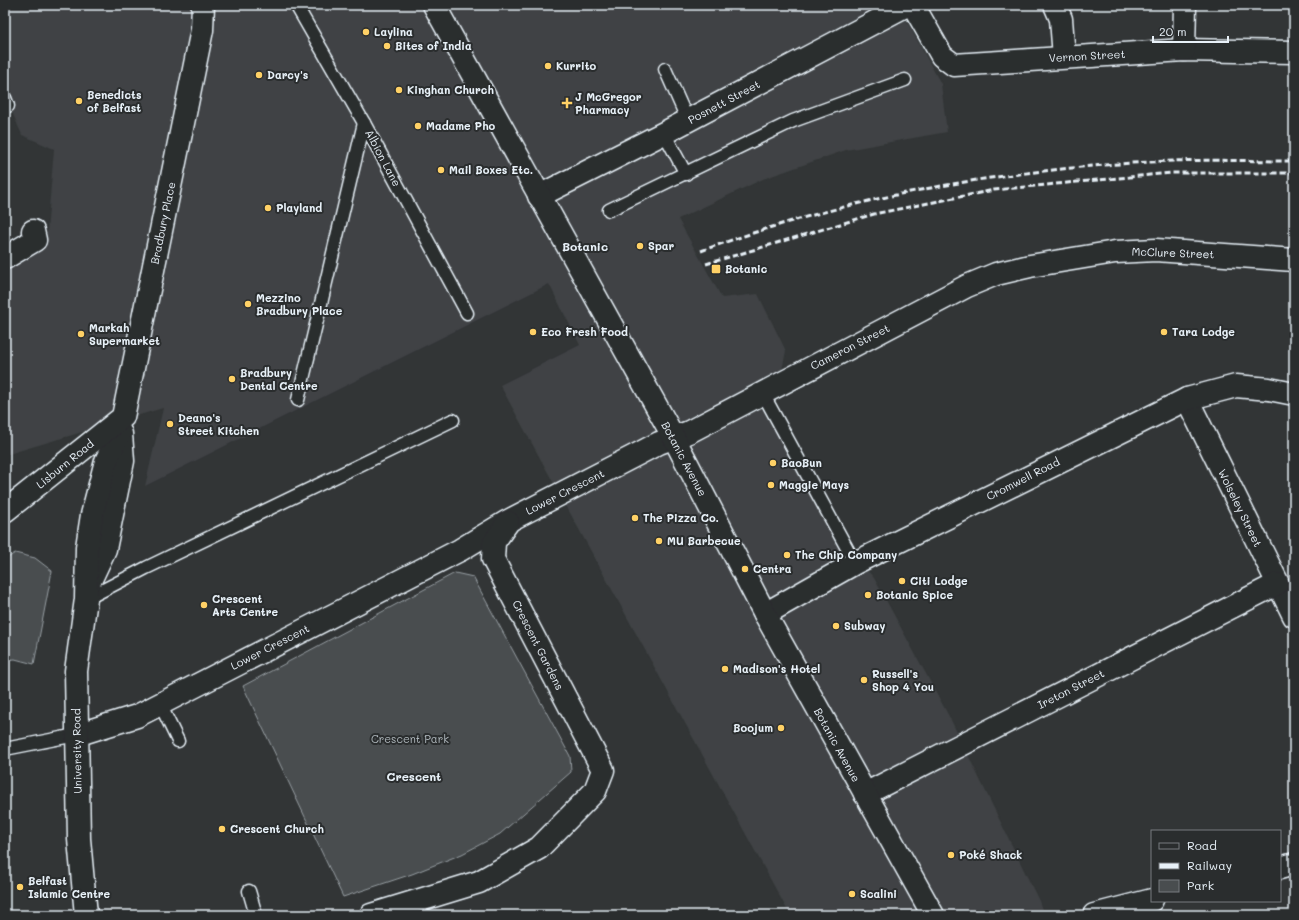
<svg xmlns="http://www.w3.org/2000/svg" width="1299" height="920" font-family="Mali,sans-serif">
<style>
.built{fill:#3f4244}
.green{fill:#494d4f;stroke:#989fa4}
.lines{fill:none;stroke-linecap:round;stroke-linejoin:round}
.service-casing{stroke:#e8f1f8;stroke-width:15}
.minor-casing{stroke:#e8f1f8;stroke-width:25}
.tertiary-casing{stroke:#e8f1f8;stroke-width:25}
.secondary-casing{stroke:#e8f1f8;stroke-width:25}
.primary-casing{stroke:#e8f1f8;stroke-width:25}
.service{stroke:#2a2d2e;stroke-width:12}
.minor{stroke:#2a2d2e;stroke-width:22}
.tertiary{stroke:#2a2d2e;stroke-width:22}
.secondary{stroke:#2a2d2e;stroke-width:22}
.primary{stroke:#2a2d2e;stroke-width:22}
.rail{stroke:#e8f1f8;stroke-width:3;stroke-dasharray:6 3;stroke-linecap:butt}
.poi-dot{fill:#ffd166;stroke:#2a2d2e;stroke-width:1.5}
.labels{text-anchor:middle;stroke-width:4;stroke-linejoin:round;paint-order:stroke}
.poi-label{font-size:11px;font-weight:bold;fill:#e8f1f8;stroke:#2a2d2e;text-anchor:start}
.street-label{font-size:11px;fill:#e8f1f8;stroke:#2a2d2e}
.park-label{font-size:11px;fill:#b0b8bd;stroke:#2a2d2e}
.neighbourhood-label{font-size:12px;font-weight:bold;fill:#e8f1f8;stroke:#2a2d2e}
</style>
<rect width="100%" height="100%" fill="#323536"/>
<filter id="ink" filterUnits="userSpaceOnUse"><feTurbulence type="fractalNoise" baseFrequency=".025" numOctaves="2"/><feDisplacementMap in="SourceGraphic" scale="8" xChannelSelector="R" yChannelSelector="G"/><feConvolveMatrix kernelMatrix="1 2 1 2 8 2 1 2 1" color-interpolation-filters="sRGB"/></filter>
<g filter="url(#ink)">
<path class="built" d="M5 5H898L941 84 947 132 846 150 763 179 678 219 722 298 758 294 786 351 774 409 844 544 874 578 951 720 1039 901 1044 915H790L500 385 580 345 549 284 145 486 163 408 5 455V269L46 244 54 149 22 135 12 112 11 77 5 79Z"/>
<g class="green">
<path d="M15 553 35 558 52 571 34 664 15 659 5 660V560Z"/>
<path d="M455 573 473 577 570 756 571 772 500 834 462 854 412 874 343 897 243 686Z"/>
</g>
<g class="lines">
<defs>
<g id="service">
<path d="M296 5 364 123 467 313"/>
<path d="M665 69 688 121"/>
<path d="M5 98 8 106"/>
<path d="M664 133 686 174"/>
<path d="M609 210 793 121 905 80"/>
<path d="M762 392 855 563"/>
<path d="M298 400 364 123"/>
<path d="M86 599 146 568 453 420"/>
<path d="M160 704 178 741"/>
<path d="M5 749 76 735"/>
<path d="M249 891 256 915"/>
</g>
<g id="minor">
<path d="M913 5 942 56 954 65 1184 50 1294 52"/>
<path d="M1055 5 1061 19 1064 57"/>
<path d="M1184 50 1185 5"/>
<path d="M539 196 664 133 907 5"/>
<path d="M5 258 35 240 33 231"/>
<path d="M1187 399 1294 616"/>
<path d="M765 614 855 563 1187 399 1236 386 1269 389 1294 394"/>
<path d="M76 735 137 716 460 550 508 521 638 454 659 443 689 432 967 286 996 274 1030 266 1115 252 1156 250 1294 260"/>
<path d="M865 794 1277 584"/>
<path d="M1280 868 1294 864"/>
<path d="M371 915 479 882 539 848 595 791 603 770 493 559 494 542 508 522"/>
<path d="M1094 915 1152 900"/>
</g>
<path id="tertiary" d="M434 5 674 438 765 614 933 915"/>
<g id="secondary">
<path d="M90 581 105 549 123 461 121 434"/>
<path d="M86 915 79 839 76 671 86 599 87 547 92 515 106 461 120 432"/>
</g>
<path id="primary" d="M5 511 123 417 202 30 203 5"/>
</defs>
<use href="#service" class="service-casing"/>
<use href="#minor" class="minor-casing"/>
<use href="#tertiary" class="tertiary-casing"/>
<use href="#secondary" class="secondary-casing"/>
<use href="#primary" class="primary-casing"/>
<use href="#service" class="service"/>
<use href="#minor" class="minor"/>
<use href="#tertiary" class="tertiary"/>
<use href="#secondary" class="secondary"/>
<use href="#primary" class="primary"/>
<g class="rail">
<path d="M701 251C844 198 998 170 1151 162 1199 159 1247 161 1294 161"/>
<path d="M706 264 874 214 994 190 1171 173H1294"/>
</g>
</g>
</g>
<g class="poi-dot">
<circle cx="366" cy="32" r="4"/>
<circle cx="387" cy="46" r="4"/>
<circle cx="548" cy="66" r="4"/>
<circle cx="259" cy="75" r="4"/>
<circle cx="399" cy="90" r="4"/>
<circle cx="79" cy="101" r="4"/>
<path d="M565 97h4v4h4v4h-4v4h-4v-4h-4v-4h4z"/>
<circle cx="418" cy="126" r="4"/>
<circle cx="441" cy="170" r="4"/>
<circle cx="268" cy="208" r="4"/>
<circle cx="640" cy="246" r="4"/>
<rect x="711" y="264" width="10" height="10" rx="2"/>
<circle cx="248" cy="304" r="4"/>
<circle cx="533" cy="332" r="4"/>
<circle cx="1164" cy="332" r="4"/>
<circle cx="81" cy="334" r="4"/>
<circle cx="232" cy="379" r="4"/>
<circle cx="170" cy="424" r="4"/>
<circle cx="773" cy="463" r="4"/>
<circle cx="771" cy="485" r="4"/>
<circle cx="635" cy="518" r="4"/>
<circle cx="659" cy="541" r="4"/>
<circle cx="787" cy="555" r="4"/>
<circle cx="745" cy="569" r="4"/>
<circle cx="902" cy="581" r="4"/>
<circle cx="868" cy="595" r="4"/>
<circle cx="204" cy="605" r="4"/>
<circle cx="836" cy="626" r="4"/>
<circle cx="725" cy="669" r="4"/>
<circle cx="864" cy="680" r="4"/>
<circle cx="781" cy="728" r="4"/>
<circle cx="222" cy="829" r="4"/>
<circle cx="951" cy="855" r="4"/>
<circle cx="20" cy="887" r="4"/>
<circle cx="852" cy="894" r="4"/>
</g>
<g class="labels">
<g class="poi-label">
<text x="374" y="36">Laylina</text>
<text x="395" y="50">Bites of India</text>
<text x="556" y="70">Kurrito</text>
<text x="267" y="79">Darcy's</text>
<text x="407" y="94">Kinghan Church</text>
<text x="87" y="99">Benedicts<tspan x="87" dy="13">of Belfast</tspan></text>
<text x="575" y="101">J McGregor<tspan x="575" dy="13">Pharmacy</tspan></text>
<text x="426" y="130">Madame Pho</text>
<text x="449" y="174">Mail Boxes Etc.</text>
<text x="276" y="212">Playland</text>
<text x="648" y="250">Spar</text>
<text x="725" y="273">Botanic</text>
<text x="256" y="302">Mezzino<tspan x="256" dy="13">Bradbury Place</tspan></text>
<text x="89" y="332">Markah<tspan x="89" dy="13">Supermarket</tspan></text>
<text x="541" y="336">Eco Fresh Food</text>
<text x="1172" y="336">Tara Lodge</text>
<text x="240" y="377">Bradbury<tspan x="240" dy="13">Dental Centre</tspan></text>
<text x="178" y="422">Deano's<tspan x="178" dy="13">Street Kitchen</tspan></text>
<text x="781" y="467">BaoBun</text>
<text x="779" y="489">Maggie Mays</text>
<text x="643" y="522">The Pizza Co.</text>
<text x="667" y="545">MU Barbecue</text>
<text x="795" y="559">The Chip Company</text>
<text x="753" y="573">Centra</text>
<text x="910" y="585">Citi Lodge</text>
<text x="876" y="599">Botanic Spice</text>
<text x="212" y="603">Crescent<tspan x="212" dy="13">Arts Centre</tspan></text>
<text x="844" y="630">Subway</text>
<text x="733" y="673">Madison's Hotel</text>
<text x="872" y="678">Russell's<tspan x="872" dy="13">Shop 4 You</tspan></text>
<text x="773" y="732" text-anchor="end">Boojum</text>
<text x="230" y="833">Crescent Church</text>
<text x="959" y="859">Poké Shack</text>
<text x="28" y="885">Belfast<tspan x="28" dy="13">Islamic Centre</tspan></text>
<text x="860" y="898">Scalini</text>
</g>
<g class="street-label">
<text transform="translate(1087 56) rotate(-3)" y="4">Vernon Street</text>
<text transform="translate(724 102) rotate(-28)" y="4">Posnett Street</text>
<text transform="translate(383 158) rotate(62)" y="4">Albion Lane</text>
<text transform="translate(163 223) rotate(-78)" y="4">Bradbury Place</text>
<text transform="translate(1173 253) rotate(2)" y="4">McClure Street</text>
<text transform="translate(850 347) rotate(-27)" y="4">Cameron Street</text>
<text transform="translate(684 459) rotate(62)" y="4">Botanic Avenue</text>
<text transform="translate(65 464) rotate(-39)" y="4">Lisburn Road</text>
<text transform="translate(1023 479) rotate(-27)" y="4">Cromwell Road</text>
<text transform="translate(565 492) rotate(-27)" y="4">Lower Crescent</text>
<text transform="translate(1240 508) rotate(64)" y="4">Wolseley Street</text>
<text transform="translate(538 645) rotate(63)" y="4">Crescent Gardens</text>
<text transform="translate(270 647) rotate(-27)" y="4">Lower Crescent</text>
<text transform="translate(1071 689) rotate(-27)" y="4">Ireton Street</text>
<text transform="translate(837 745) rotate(61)" y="4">Botanic Avenue</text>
<text transform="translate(77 751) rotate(-91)" y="4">University Road</text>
</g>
<g class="park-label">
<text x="410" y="743">Crescent Park</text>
</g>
<g class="neighbourhood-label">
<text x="585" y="251">Botanic</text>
<text x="414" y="781">Crescent</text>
</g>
</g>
<rect width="1299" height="920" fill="none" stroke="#2a2d2e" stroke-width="20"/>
<rect x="10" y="10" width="1279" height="900" fill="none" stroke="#e8f1f8" stroke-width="1.5" filter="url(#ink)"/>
<rect x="1151" y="830" width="130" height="72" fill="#2a2d2e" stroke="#767b7f"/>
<rect x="1159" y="843" width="20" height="6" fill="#2a2d2e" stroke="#767b7f"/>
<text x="1187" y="850" font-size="12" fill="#e8f1f8">Road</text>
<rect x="1159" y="863" width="20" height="6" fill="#e8f1f8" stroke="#767b7f"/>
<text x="1187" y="870" font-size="12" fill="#e8f1f8">Railway</text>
<rect x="1159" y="880" width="20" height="12" fill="#494d4f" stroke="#767b7f"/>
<text x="1187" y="890" font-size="12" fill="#e8f1f8">Park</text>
<path d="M1153 36v6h75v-6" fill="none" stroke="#e8f1f8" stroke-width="2"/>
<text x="1159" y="36" font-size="12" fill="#e8f1f8" stroke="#2a2d2e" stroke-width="3" paint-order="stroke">20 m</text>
</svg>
